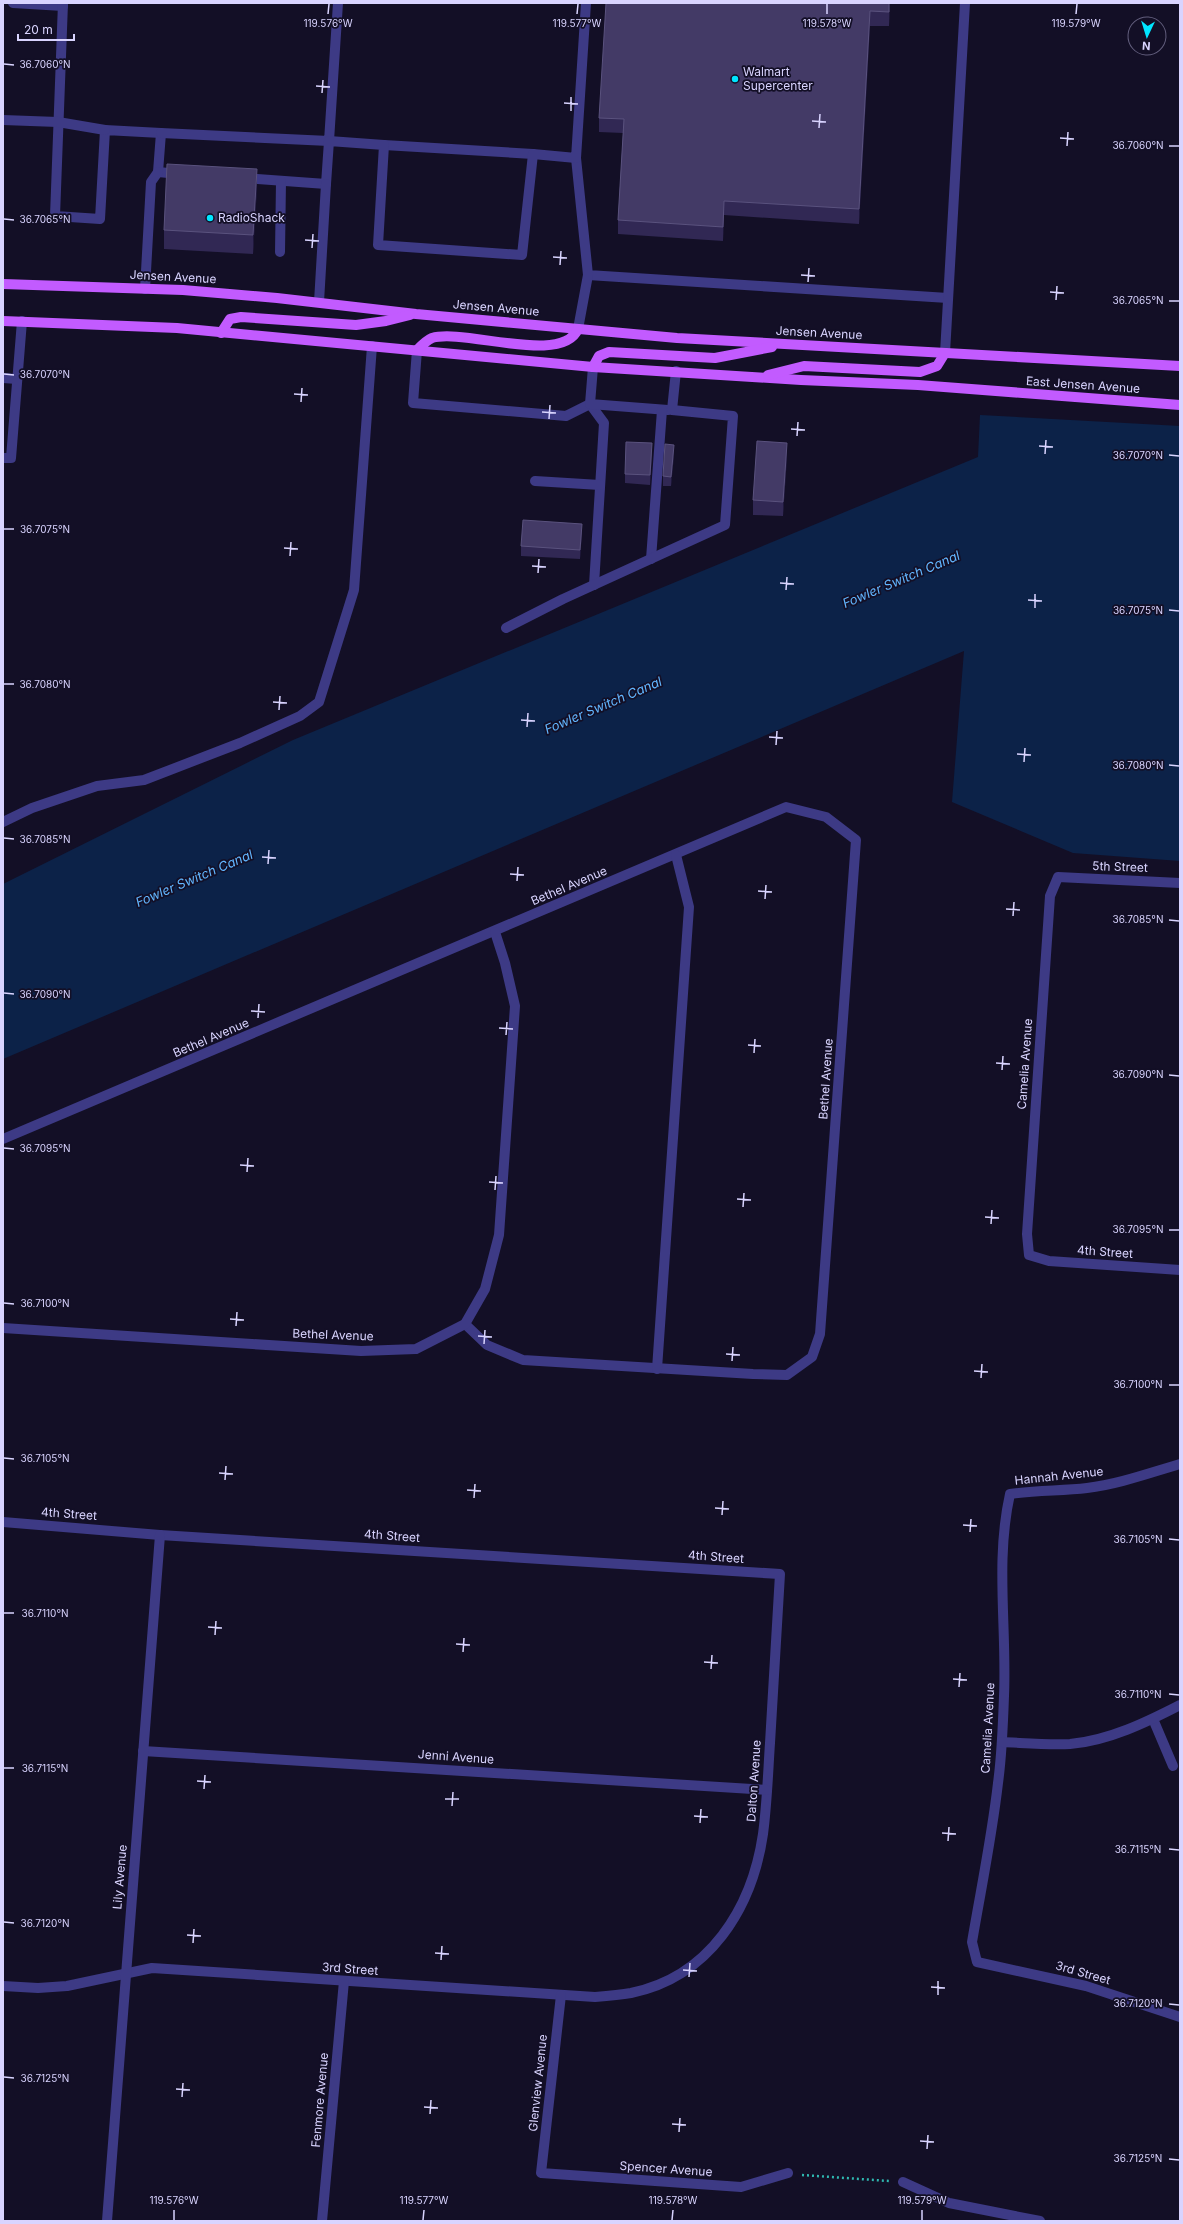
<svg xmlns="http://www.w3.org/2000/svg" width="1183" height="2224" font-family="Inter,sans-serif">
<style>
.water{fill:#0c2248}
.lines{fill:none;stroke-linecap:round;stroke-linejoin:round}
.path{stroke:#2fb8b0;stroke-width:2.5;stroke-dasharray:2 3;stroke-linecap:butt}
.lane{stroke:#3d3a85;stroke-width:10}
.street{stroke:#3d3a85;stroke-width:10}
.primary{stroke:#c25bff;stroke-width:10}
.wall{fill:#312854}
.shaded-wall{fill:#1d163a}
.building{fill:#433a66;stroke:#5a527e}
.ticks{fill:none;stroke:#d9d4ff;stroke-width:1.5}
.poi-dot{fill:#00e5ff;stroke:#130f26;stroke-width:1.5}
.labels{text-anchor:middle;stroke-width:3.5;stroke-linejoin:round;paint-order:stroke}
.poi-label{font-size:12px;fill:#d9d4ff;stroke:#130f26;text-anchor:start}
.street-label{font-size:12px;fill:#d9d4ff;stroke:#130f26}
.water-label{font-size:13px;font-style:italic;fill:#62b6ff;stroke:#130f26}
.ticks-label{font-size:10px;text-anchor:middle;fill:#d9d4ff;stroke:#130f26;stroke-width:3.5;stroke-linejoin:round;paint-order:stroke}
</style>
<rect width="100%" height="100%" fill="#130f26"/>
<path class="water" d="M980 415 1180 426V861L1073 853 952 802 964 651 3 1059V884L293 740 978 457Z"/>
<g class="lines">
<path class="path" d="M802 2175 889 2181"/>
<g class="lane">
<path d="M13 3 63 6"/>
<path d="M63 3 55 216 100 219 105 130 161 133 158 172 179 174"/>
<path d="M3 120 58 122 105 130"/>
<path d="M161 133 329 141 338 3"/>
<path d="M384 145 533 154"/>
<path d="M576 158 588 275 948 298"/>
<path d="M243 178 326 184 329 141 384 145 378 245 522 255 533 154 576 158 586 3"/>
<path d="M280 252 281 181"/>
<path d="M145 289 151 182 158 172"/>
<path d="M319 302 326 184"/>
<path d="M578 329 588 275"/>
<path d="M417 350 413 403 566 416 590 404 604 423 594 585"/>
<path d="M945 353 965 3"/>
<path d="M593 367 590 404 668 410"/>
<path d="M3 378 17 379"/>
<path d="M3 458H11L22 321"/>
<path d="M535 481 600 485"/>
<path d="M651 559 662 410"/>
<path d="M506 628 563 599 725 525 733 416 672 410 676 371"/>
<path d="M3 822 32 808 97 786 144 780 240 743 300 716 319 702 354 590 372 346"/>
</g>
<g class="street">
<path d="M1180 883 1058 877 1050 896 1027 1234 1029 1255 1049 1261 1180 1270"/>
<path d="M3 1139 786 807 826 817 856 840 820 1334 812 1357 787 1375 753 1374 523 1360 487 1345 465 1324"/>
<path d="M3 1328 361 1351 416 1349 465 1324 485 1289 499 1235 515 1006 505 963 495 932"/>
<path d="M657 1369 689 907 676 855"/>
<path d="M1180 1464C1149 1473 1119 1484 1087 1488 1061 1491 1036 1490 1010 1494 995 1561 1007 1628 1004 1696 1003 1725 1002 1754 998 1783 992 1836 981 1889 972 1942L977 1962 1086 1986 1180 2017"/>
<path d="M3 1522 160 1535 780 1574C777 1630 773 1687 770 1743 768 1773 767 1804 763 1834 752 1909 709 1977 631 1993 619 1995 607 1996 595 1997L152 1968 67 1986 38 1988 3 1986"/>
<path d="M1153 1719 1173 1766"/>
<path d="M1002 1742C1025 1743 1047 1745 1070 1744 1108 1741 1147 1722 1180 1705"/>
<path d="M143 1751 767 1790"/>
<path d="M561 1995 541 2173 741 2187 788 2173"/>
<path d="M903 2182 949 2203 1040 2221"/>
<path d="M107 2221 160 1535"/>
<path d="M322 2221 344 1981"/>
</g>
<g class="primary">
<path d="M3 284 183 290 277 298 416 314 677 338 1180 366"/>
<path d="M3 321 177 328 593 367 801 380 918 385 1180 405"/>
<path d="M221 333 230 319 241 317 356 325 386 321 410 315"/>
<path d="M417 350C421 346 427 340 432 338 464 328 562 366 578 329"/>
<path d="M593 367 599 356 609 352 715 358 772 347"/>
<path d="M768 375 804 366 920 372 937 366 945 353"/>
</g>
</g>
<g class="wall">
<path d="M890 3 889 26H870L859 224 724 215 723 241 618 234V220L623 133 599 132V118Z"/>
<path d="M257 188 253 254 164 249V230Z"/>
<path d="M652 453 650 485 625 483V474Z"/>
<path d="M674 455 671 486H663V476Z"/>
<path d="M787 457 783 516 753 515V500Z"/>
<path d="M582 533 580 559 521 556V546Z"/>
</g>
<g class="shaded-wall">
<path d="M889 3H890L889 26Z"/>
<path d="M870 11V26L859 224V209Z"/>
<path d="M257 169V188L253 254V235Z"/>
<path d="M724 201V215L723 241V227Z"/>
<path d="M652 443V453L650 485V475Z"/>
<path d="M787 443V457L783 516V502Z"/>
<path d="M674 445V455L671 486V477Z"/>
<path d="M582 524V533L580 559V550Z"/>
</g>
<g class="building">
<path d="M606 3H889V12L870 11 859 209 724 201 723 227 618 220 624 119 599 118Z"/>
<path d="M167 164 257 169 253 235 164 230Z"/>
<path d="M757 441 787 443 783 502 753 500Z"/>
<path d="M626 442 652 443 650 475 625 474Z"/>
<path d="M665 444 674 445 671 477 663 476Z"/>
<path d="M523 520 582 524 580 550 521 546Z"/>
</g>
<path class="ticks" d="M328 14 329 4M577 14 578 4M827 14V4M1076 14 1077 4M4 64 14 65M316 86 330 87M322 93 323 80M564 103 578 104M571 111V97M812 121 826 122M819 128 820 114M1060 138 1074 139M1067 146 1068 132M1169 146H1179M4 219 14 220M305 240 319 241M312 248 313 234M553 257 567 258M560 265 561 251M801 275 815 276M808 282 809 268M1050 292 1064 293M1056 300 1057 286M1169 301H1179M4 374 14 375M294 394 308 395M301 402 302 388M542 412 556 413M549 419 550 405M791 429 805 430M797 436 798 422M1039 446 1053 447M1045 454 1046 440M1169 455 1179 456M4 529H14M284 548 298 549M290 556 291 542M532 566 546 567M538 573 539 559M780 583 794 584M786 590 787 577M1028 600 1042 601M1035 608V594M1169 610 1179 611M4 684H14M273 702 287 703M279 710 280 696M521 720 535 721M527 727 528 713M769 737 783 738M776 745 777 731M1017 754 1031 755M1024 762 1025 748M1169 765 1179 766M4 838 14 839M262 857 276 858M268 864 269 850M510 874 524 875M517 881 518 867M758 891 772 892M765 899 766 885M1006 909 1020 910M1013 916 1014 902M1169 920 1179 921M4 993 14 994M251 1011 265 1012M258 1018 259 1004M499 1028 513 1029M506 1035 507 1022M748 1045 761 1046M754 1053 755 1039M996 1063 1010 1064M1002 1070 1003 1056M1169 1075 1179 1076M4 1148 14 1149M240 1165 254 1166M247 1172 248 1158M489 1182 503 1183M495 1190 496 1176M737 1199 751 1200M743 1207 744 1193M985 1217 999 1218M991 1224 992 1210M1169 1230H1179M4 1303 14 1304M230 1319 244 1320M236 1326 237 1312M478 1336 492 1337M484 1344 485 1330M726 1354 740 1355M732 1361 733 1347M974 1371 988 1372M981 1378 982 1364M1169 1385H1179M4 1458 14 1459M219 1473 233 1474M225 1480 226 1466M467 1490 481 1491M474 1498 475 1484M715 1508 729 1509M722 1515 723 1501M963 1525 977 1526M970 1532 971 1519M1169 1539 1179 1540M4 1613H14M208 1627 222 1628M215 1635 216 1621M456 1644 470 1645M463 1652 464 1638M704 1662 718 1663M711 1669 712 1655M953 1679 967 1680M959 1687 960 1673M1169 1694 1179 1695M4 1768H14M197 1781 211 1782M204 1789 205 1775M445 1799H459M452 1806 453 1792M694 1816 708 1817M700 1823 701 1809M942 1833 956 1834M948 1841 949 1827M1169 1849 1179 1850M4 1922 14 1923M187 1935 201 1936M193 1943 194 1929M435 1953 449 1954M441 1960 442 1946M683 1970 697 1971M689 1977 690 1963M931 1987 945 1988M938 1995V1981M1169 2004 1179 2005M4 2077 14 2078M176 2089 190 2090M182 2097 183 2083M424 2107 438 2108M430 2114 431 2100M672 2124 686 2125M679 2132 680 2118M920 2141 934 2142M927 2149 928 2135M1169 2159 1179 2160M174 2220V2210M423 2220 424 2210M672 2220 673 2210M922 2220V2210"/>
<g class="poi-dot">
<circle cx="735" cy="79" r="4"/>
<circle cx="210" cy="218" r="4"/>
</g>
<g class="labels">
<g class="poi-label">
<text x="743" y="76">Walmart<tspan x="743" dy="14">Supercenter</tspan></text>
<text x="218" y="222">RadioShack</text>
</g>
<g class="street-label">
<text transform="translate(173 277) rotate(3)" y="4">Jensen Avenue</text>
<text transform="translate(496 308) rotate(5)" y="4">Jensen Avenue</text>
<text transform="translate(819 333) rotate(3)" y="4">Jensen Avenue</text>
<text transform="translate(1083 385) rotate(4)" y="4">East Jensen Avenue</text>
<text transform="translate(1120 867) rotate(2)" y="4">5th Street</text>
<text transform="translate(569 886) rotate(-23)" y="4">Bethel Avenue</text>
<text transform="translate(211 1038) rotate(-23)" y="4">Bethel Avenue</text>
<text transform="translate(1025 1064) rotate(-86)" y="4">Camelia Avenue</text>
<text transform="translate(826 1079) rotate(-86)" y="4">Bethel Avenue</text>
<text transform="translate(1105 1252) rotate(4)" y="4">4th Street</text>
<text transform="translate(333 1335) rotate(2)" y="4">Bethel Avenue</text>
<text transform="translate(1059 1476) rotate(-6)" y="4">Hannah Avenue</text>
<text transform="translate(69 1514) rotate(4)" y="4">4th Street</text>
<text transform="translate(392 1536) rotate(4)" y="4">4th Street</text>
<text transform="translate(716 1557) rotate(4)" y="4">4th Street</text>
<text transform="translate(988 1728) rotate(-87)" y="4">Camelia Avenue</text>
<text transform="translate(456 1757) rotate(4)" y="4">Jenni Avenue</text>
<text transform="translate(754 1781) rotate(-86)" y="4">Dalton Avenue</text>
<text transform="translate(120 1877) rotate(-85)" y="4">Lily Avenue</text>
<text transform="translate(350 1969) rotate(4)" y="4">3rd Street</text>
<text transform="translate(1083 1973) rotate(16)" y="4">3rd Street</text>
<text transform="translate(538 2083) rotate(-84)" y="4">Glenview Avenue</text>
<text transform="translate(320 2100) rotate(-85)" y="4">Fenmore Avenue</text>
<text transform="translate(666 2169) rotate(4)" y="4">Spencer Avenue</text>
</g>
<g class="water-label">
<text transform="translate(901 579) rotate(-23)" y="5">Fowler Switch Canal</text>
<text transform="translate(603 705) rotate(-23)" y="5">Fowler Switch Canal</text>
<text transform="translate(194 878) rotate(-23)" y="5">Fowler Switch Canal</text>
</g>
</g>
<g class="ticks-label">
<text x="328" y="27">119.576°W</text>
<text x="577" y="27">119.577°W</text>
<text x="827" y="27">119.578°W</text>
<text x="1076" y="27">119.579°W</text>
<text x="45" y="68">36.7060°N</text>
<text x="1138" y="149">36.7060°N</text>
<text x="45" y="223">36.7065°N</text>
<text x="1138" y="304">36.7065°N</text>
<text x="45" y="378">36.7070°N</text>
<text x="1138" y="459">36.7070°N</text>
<text x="45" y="533">36.7075°N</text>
<text x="1138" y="614">36.7075°N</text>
<text x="45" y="688">36.7080°N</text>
<text x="1138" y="769">36.7080°N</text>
<text x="45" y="843">36.7085°N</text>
<text x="1138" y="923">36.7085°N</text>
<text x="45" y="998">36.7090°N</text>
<text x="1138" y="1078">36.7090°N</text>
<text x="45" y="1152">36.7095°N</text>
<text x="1138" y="1233">36.7095°N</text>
<text x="45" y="1307">36.7100°N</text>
<text x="1138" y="1388">36.7100°N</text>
<text x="45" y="1462">36.7105°N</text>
<text x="1138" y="1543">36.7105°N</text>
<text x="45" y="1617">36.7110°N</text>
<text x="1138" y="1698">36.7110°N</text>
<text x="45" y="1772">36.7115°N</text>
<text x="1138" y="1853">36.7115°N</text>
<text x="45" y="1927">36.7120°N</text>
<text x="1138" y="2007">36.7120°N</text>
<text x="45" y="2082">36.7125°N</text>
<text x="1138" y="2162">36.7125°N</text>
<text x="174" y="2204">119.576°W</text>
<text x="424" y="2204">119.577°W</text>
<text x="673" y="2204">119.578°W</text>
<text x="922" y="2204">119.579°W</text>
</g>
<rect width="1183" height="2224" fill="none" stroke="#d9d4ff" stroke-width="8"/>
<g transform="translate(1147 36) rotate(184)"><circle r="19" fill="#130f26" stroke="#625e7d"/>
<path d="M0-3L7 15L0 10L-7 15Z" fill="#00e5ff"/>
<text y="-6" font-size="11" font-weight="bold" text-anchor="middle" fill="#d9d4ff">N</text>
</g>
<path d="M18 34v6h56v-6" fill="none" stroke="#d9d4ff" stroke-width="2"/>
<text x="24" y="34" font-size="12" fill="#d9d4ff" stroke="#130f26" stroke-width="3" paint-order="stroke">20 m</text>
</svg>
